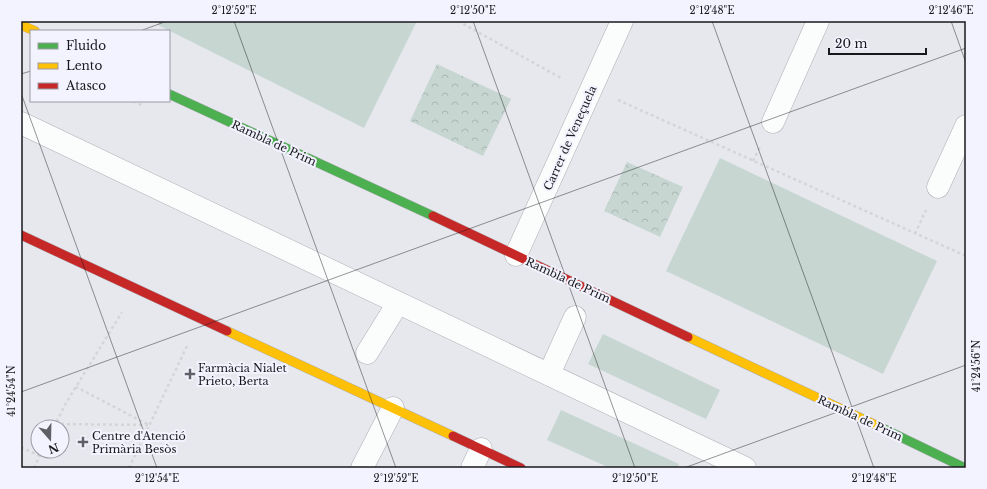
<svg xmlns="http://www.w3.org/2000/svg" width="987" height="489" font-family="'Libre Baskerville',serif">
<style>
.grass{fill:#c7d6d0}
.park{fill:url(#park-crowns)}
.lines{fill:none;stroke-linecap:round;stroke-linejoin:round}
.street-casing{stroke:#afafb4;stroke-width:23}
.fast-casing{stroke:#afafb4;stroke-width:10}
.slow-casing{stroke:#afafb4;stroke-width:10}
.jam-casing{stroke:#afafb4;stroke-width:10}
.path{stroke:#d4d5d7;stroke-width:2.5;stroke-dasharray:3 3;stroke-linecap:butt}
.street{stroke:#fbfcfc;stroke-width:22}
.fast{stroke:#4caf50;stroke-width:9}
.slow{stroke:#ffc107;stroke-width:9}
.jam{stroke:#c62828;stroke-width:9}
.ticks{fill:none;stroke:#18181c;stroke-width:1;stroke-opacity:0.45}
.poi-dot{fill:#606166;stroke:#f2f3fe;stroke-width:1.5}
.labels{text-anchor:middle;stroke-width:4;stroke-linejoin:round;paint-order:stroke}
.street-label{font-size:11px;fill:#18181c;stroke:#f2f3fe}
.poi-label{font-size:11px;fill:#18181c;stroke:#f2f3fe;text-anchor:start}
.neatline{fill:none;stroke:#18181c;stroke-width:1.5}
.ticks-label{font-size:10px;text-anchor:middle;fill:#18181c}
</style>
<defs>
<pattern id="park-crowns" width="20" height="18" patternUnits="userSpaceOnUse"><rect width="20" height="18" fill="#c7d6d0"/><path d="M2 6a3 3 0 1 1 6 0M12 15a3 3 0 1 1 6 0" fill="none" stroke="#aab7b2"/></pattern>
</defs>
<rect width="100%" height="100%" fill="#e7e8ee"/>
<g class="grass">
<path d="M159 21H417L364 128 158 25Z"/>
<path d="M720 158 937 261 883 374 666 271Z"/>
<path d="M603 334 720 390 706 419 588 364Z"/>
<path d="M561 410 679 464 677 468H610L547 440Z"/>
</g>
<g class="park">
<path d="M437 64 511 99 483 156 410 121Z"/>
<path d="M627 162 683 187 660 237 604 211Z"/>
</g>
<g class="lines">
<defs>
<g id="street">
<path d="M773 122 818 21"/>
<path d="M21 123 745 468"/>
<path d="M938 187 966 126"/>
<path d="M516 255 622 21"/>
<path d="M367 353 398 303"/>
<path d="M549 374 575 317"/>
<path d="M362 468 393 408"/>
<path d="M472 468 481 449"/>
</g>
<g id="fast">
<path d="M169 94 433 216"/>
<path d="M882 428 965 468"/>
</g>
<g id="slow">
<path d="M21 25 35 31"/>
<path d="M227 331 453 436"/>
<path d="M688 337 882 428"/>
</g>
<g id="jam">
<path d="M433 216 688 337"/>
<path d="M21 235 227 331"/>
<path d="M453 436 521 468"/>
</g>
</defs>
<use href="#street" class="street-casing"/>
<use href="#fast" class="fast-casing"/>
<use href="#slow" class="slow-casing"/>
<use href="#jam" class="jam-casing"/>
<g class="path">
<path d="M458 21 561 78"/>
<path d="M618 100 966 256"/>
<path d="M133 101 143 106"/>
<path d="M753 161 761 145"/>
<path d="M915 234 926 210"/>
<path d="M55 424 149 425 76 387"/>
<path d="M54 427 66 403 122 312"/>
<path d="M21 447 40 456"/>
<path d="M34 468 42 451"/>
<path d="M129 468 187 346"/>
</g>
<use href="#street" class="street"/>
<use href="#fast" class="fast"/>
<use href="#slow" class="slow"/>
<use href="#jam" class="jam"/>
</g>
<path class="ticks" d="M234 21 396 468M473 21 635 468M712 21 874 468M951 21 966 63M140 31 167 21M21 74 31 71M21 93 157 468M21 392 966 48M684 468 966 365"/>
<g class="poi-dot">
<path d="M188 368h4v4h4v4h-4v4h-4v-4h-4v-4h4z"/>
<path d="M81 436h4v4h4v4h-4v4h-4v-4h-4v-4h4z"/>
</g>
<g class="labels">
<g class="street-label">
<text transform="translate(570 138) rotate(-66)" y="4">Carrer de Veneçuela</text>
<text transform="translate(274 143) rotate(25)" y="4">Rambla de Prim</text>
<text transform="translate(568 280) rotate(25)" y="4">Rambla de Prim</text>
<text transform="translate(860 418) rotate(25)" y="4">Rambla de Prim</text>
</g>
<g class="poi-label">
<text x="198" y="372">Farmàcia Nialet<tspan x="198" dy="13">Prieto, Berta</tspan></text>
<text x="92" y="440">Centre d'Atenció<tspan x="92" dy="13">Primària Besòs</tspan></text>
</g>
</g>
<rect width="987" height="489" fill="none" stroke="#f2f3fe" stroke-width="44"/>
<rect x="30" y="30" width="140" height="72" fill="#f2f3fe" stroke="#9b9ba4"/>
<rect x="38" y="43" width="20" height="6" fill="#4caf50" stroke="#9b9ba4"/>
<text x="66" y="50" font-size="12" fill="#18181c">Fluido</text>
<rect x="38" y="63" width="20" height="6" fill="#ffc107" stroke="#9b9ba4"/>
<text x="66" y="70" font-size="12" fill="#18181c">Lento</text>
<rect x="38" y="83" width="20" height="6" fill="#c62828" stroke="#9b9ba4"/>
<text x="66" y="90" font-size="12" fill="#18181c">Atasco</text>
<g transform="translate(50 439) rotate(160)"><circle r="19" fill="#f2f3fe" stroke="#9b9ba4"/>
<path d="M0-3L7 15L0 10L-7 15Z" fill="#606166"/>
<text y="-6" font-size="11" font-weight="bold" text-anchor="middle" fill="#18181c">N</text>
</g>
<path d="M829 48v6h97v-6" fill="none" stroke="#18181c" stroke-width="2"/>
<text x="835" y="48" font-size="12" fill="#18181c" stroke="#f2f3fe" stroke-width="3" paint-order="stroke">20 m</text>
<rect x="22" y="22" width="943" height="445" class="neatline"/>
<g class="ticks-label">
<text x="234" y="14">2°12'52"E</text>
<text x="473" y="14">2°12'50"E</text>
<text x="712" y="14">2°12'48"E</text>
<text x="951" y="14">2°12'46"E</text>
<text transform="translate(976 366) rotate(-90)" y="4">41°24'56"N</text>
<text transform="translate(11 391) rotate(-90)" y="4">41°24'54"N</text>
<text x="157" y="482">2°12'54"E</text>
<text x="396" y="482">2°12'52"E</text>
<text x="635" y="482">2°12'50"E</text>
<text x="874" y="482">2°12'48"E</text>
</g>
</svg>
